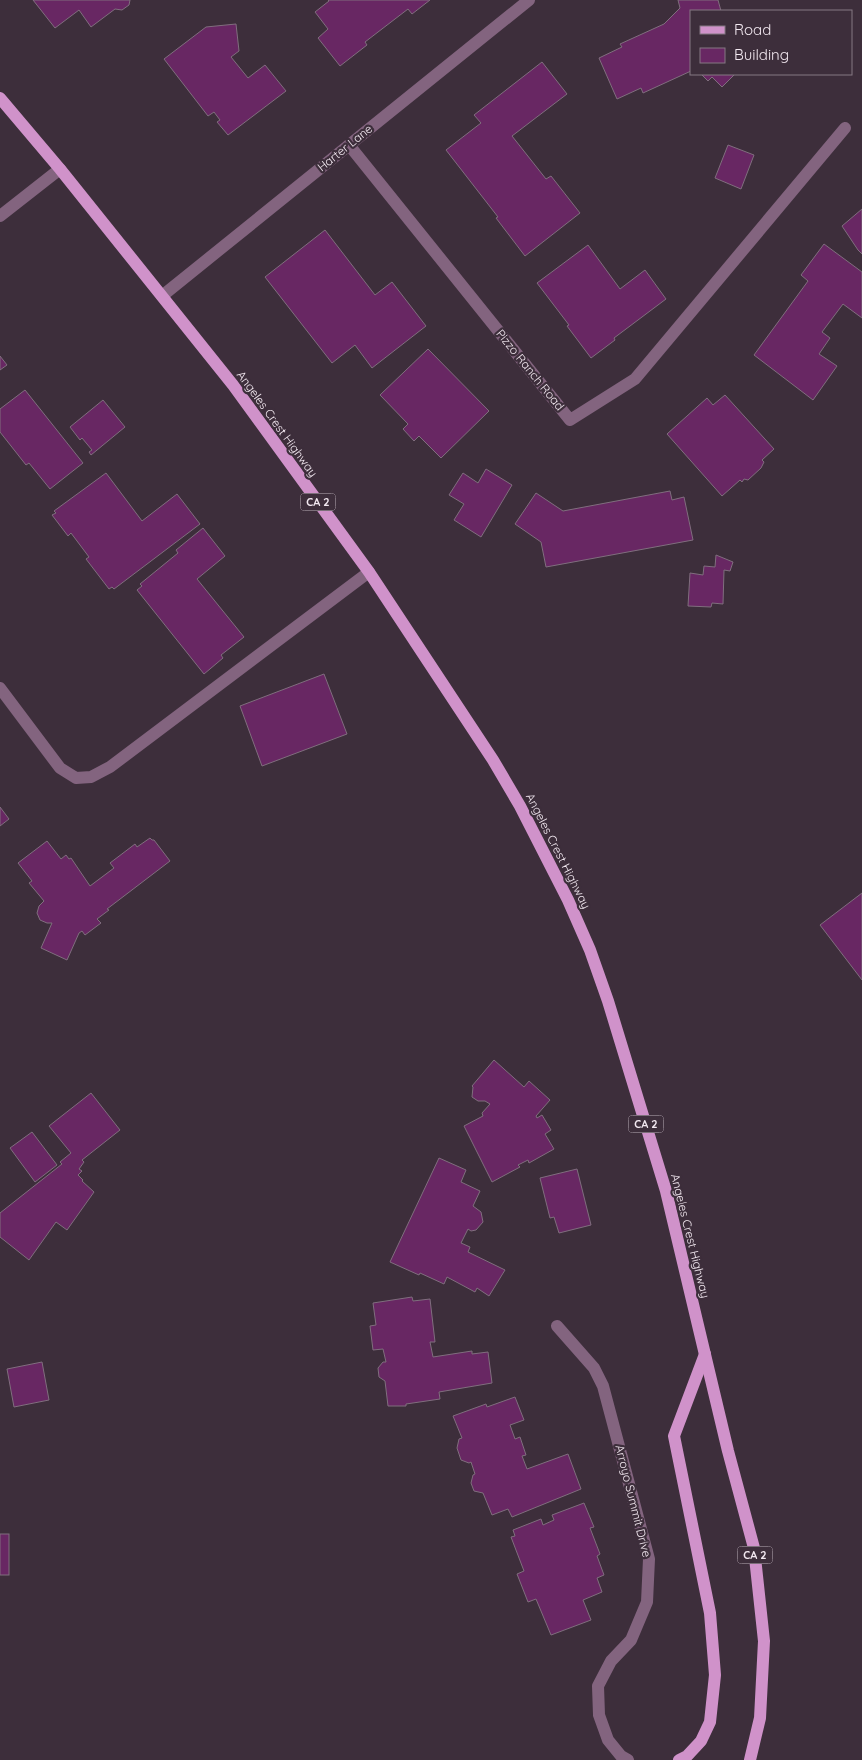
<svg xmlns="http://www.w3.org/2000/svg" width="862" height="1760" font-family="Quicksand,sans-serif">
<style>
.building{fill:#682763;stroke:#806e7e}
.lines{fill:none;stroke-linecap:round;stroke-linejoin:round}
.service{stroke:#83647f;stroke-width:12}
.minor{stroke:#83647f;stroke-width:12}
.primary{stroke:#d092ca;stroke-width:12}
.labels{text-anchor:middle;stroke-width:4.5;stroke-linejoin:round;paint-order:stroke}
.shield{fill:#3d2e3b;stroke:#bcb0ba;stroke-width:1}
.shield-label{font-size:11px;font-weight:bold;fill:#f2e8f0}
.street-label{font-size:12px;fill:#f2e8f0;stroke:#3d2e3b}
</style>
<rect width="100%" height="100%" fill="#3d2e3b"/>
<g class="building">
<path d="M33 0H130L129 5 122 10 115 9 91 27 79 10 55 28Z"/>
<path d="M328 0H430L412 14 408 9 365 42 367 45 340 66 318 38 328 29 315 12 329 1Z"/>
<path d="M678 0H718L721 11H691V71L643 93 641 88 617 99 599 58 622 47 620 44 664 24 680 8Z"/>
<path d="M236 24 239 51 231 57 248 78 265 65 286 91 228 135 217 122 220 120 214 112 208 116 164 59 206 27Z"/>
<path d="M542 62 567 94 512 136 546 179 551 176 580 213 525 256 496 218 498 217 446 150 481 123 474 115Z"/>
<path d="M701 74H735L722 87 712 77 708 81Z"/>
<path d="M728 145 754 155 741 189 715 178Z"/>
<path d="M862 209V254L858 250 842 226Z"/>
<path d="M325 230 375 295 392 282 426 326 372 368 355 345 332 363 265 277Z"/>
<path d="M824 244 862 272V318L843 304 822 332 830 338 819 354 837 366 813 400 754 355 808 281 801 275Z"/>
<path d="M588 245 620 289 645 270 666 299 614 338 615 340 591 358 567 326 569 325 537 283Z"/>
<path d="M428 349 489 411 441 458 419 436 414 441 403 429 408 424 380 395Z"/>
<path d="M0 356 7 365 0 370Z"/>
<path d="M25 390 83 463 50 489 29 463 26 465 0 432V409Z"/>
<path d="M725 395 774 449 762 460 764 462 761 468 748 480 744 479 742 482 740 480 722 496 667 434 707 398 713 405Z"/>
<path d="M103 400 125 427 91 455 89 452 92 450 82 438 80 440 70 427Z"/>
<path d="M486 469 512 485 481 537 454 520 464 504 449 495 463 473 478 483Z"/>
<path d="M106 473 142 521 177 494 200 524 114 589 112 587 109 589 86 559 89 557 71 533 68 536 52 515 56 513 54 511Z"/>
<path d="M670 491 672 500 684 497 693 540 546 567 541 542 515 524 536 493 563 511Z"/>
<path d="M203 528 225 556 197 579 244 637 221 655 223 658 204 674 137 590 142 586 140 584 178 553 176 550Z"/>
<path d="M716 555 733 562 730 571 724 570 723 604 712 603 711 607 688 606 690 573 703 575 704 566 715 567Z"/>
<path d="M324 674 347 734 262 766 240 706Z"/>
<path d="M0 807 9 819 0 826Z"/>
<path d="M150 838 152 840H154L170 861 107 909 109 910 97 919 101 923 85 935 82 931 79 933 67 960 41 948 52 923H47L40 920 37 913 39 906 44 901 29 883 32 881 18 863 47 841 61 859 66 855 69 859 71 858 90 886 114 868 110 863 135 844 137 847Z"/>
<path d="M862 893V980L820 925Z"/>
<path d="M494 1060 524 1087 529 1081 550 1100 536 1116 537 1118 542 1115 551 1130 545 1134 554 1149 529 1163 528 1160 518 1165 520 1167 492 1182 464 1126 483 1116 482 1113 490 1104 485 1101H478L472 1097 473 1087 472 1086Z"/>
<path d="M91 1093 120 1130 82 1160 84 1162 79 1169 82 1171 78 1175 83 1180 82 1181 94 1192 67 1230 56 1222 29 1260 0 1237V1213L62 1164 60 1162 71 1153 49 1126Z"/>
<path d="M32 1132 57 1165 35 1182 10 1148Z"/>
<path d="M439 1158 466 1170 461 1182 480 1191 473 1206 481 1212 483 1222 476 1230 471 1231 468 1229 461 1243 470 1247 468 1252 505 1270 489 1296 477 1288 475 1292 447 1277 444 1284 420 1273 419 1275 390 1262Z"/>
<path d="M577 1169 591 1225 559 1233 554 1217 550 1218 540 1178Z"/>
<path d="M412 1297 413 1301 430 1299 435 1342H430L433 1357 472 1351V1354L488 1352 492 1383 439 1392 440 1399 406 1404V1406H388L385 1381 379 1377 378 1368 383 1362H386L383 1349 373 1350 370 1326 376 1325 373 1303Z"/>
<path d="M42 1362 49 1400 14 1407 7 1369Z"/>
<path d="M515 1397 524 1420 510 1425 515 1439 520 1437 526 1455 522 1456 527 1469 568 1454 581 1489 512 1517 508 1509 492 1515 483 1493 474 1491 471 1483 473 1475 475 1474 471 1462 469 1463 461 1460 457 1448 459 1439 462 1438 453 1416 486 1404 487 1407Z"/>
<path d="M584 1503 594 1527 590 1528 600 1554 597 1556 604 1575 597 1578 602 1592 583 1600 591 1620 551 1635 536 1599 528 1602 517 1574 524 1571 511 1537 515 1536 513 1530 541 1519 543 1525 554 1520 552 1515Z"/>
<rect x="0" y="1534" width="9" height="41"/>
</g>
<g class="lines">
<g class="service">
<path d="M0 216 60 169"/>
<path d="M0 688 60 768 76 778 91 777 110 767 369 572"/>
</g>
<g class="minor">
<path d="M349 145 570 420 635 379 845 128"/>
<path d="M162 296 529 0"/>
<path d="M557 1326 594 1368 603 1386 649 1559 647 1602 631 1640 611 1661 598 1686 599 1715 608 1740 621 1756 628 1760"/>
</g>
<g class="primary">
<path d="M0 98 60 169 233 385 369 572 493 760 520 806 568 900 590 950 608 1001 666 1191 728 1451 754 1548 764 1641 760 1718 750 1760"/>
<path d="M679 1760 687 1756 701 1741 710 1722 715 1675 710 1613 674 1436 705 1354"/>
</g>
</g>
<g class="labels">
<g class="shield">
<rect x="300.5" y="493.5" width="35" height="17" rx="4"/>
<rect x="628.5" y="1115.5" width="35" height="17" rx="4"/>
<rect x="737.5" y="1546.5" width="35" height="17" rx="4"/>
</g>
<g class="shield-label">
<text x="318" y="506">CA 2</text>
<text x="646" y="1128">CA 2</text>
<text x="755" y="1559">CA 2</text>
</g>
<g class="street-label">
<text transform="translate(345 148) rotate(-39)" y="4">Harter Lane</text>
<text transform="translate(530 370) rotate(51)" y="4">Pizzo Ranch Road</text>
<text transform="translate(277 424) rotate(54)" y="4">Angeles Crest Highway</text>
<text transform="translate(558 851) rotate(63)" y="4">Angeles Crest Highway</text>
<text transform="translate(690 1236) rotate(76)" y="4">Angeles Crest Highway</text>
<text transform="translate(633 1501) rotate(76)" y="4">Arroyo Summit Drive</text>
</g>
</g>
<rect x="690" y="10" width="162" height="65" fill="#3d2e3b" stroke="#857883"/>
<rect x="700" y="26" width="25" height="8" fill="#d092ca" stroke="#857883"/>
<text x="734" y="35" font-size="15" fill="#f2e8f0">Road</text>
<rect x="700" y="48" width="25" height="15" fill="#682763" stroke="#857883"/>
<text x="734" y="60" font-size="15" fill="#f2e8f0">Building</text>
</svg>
